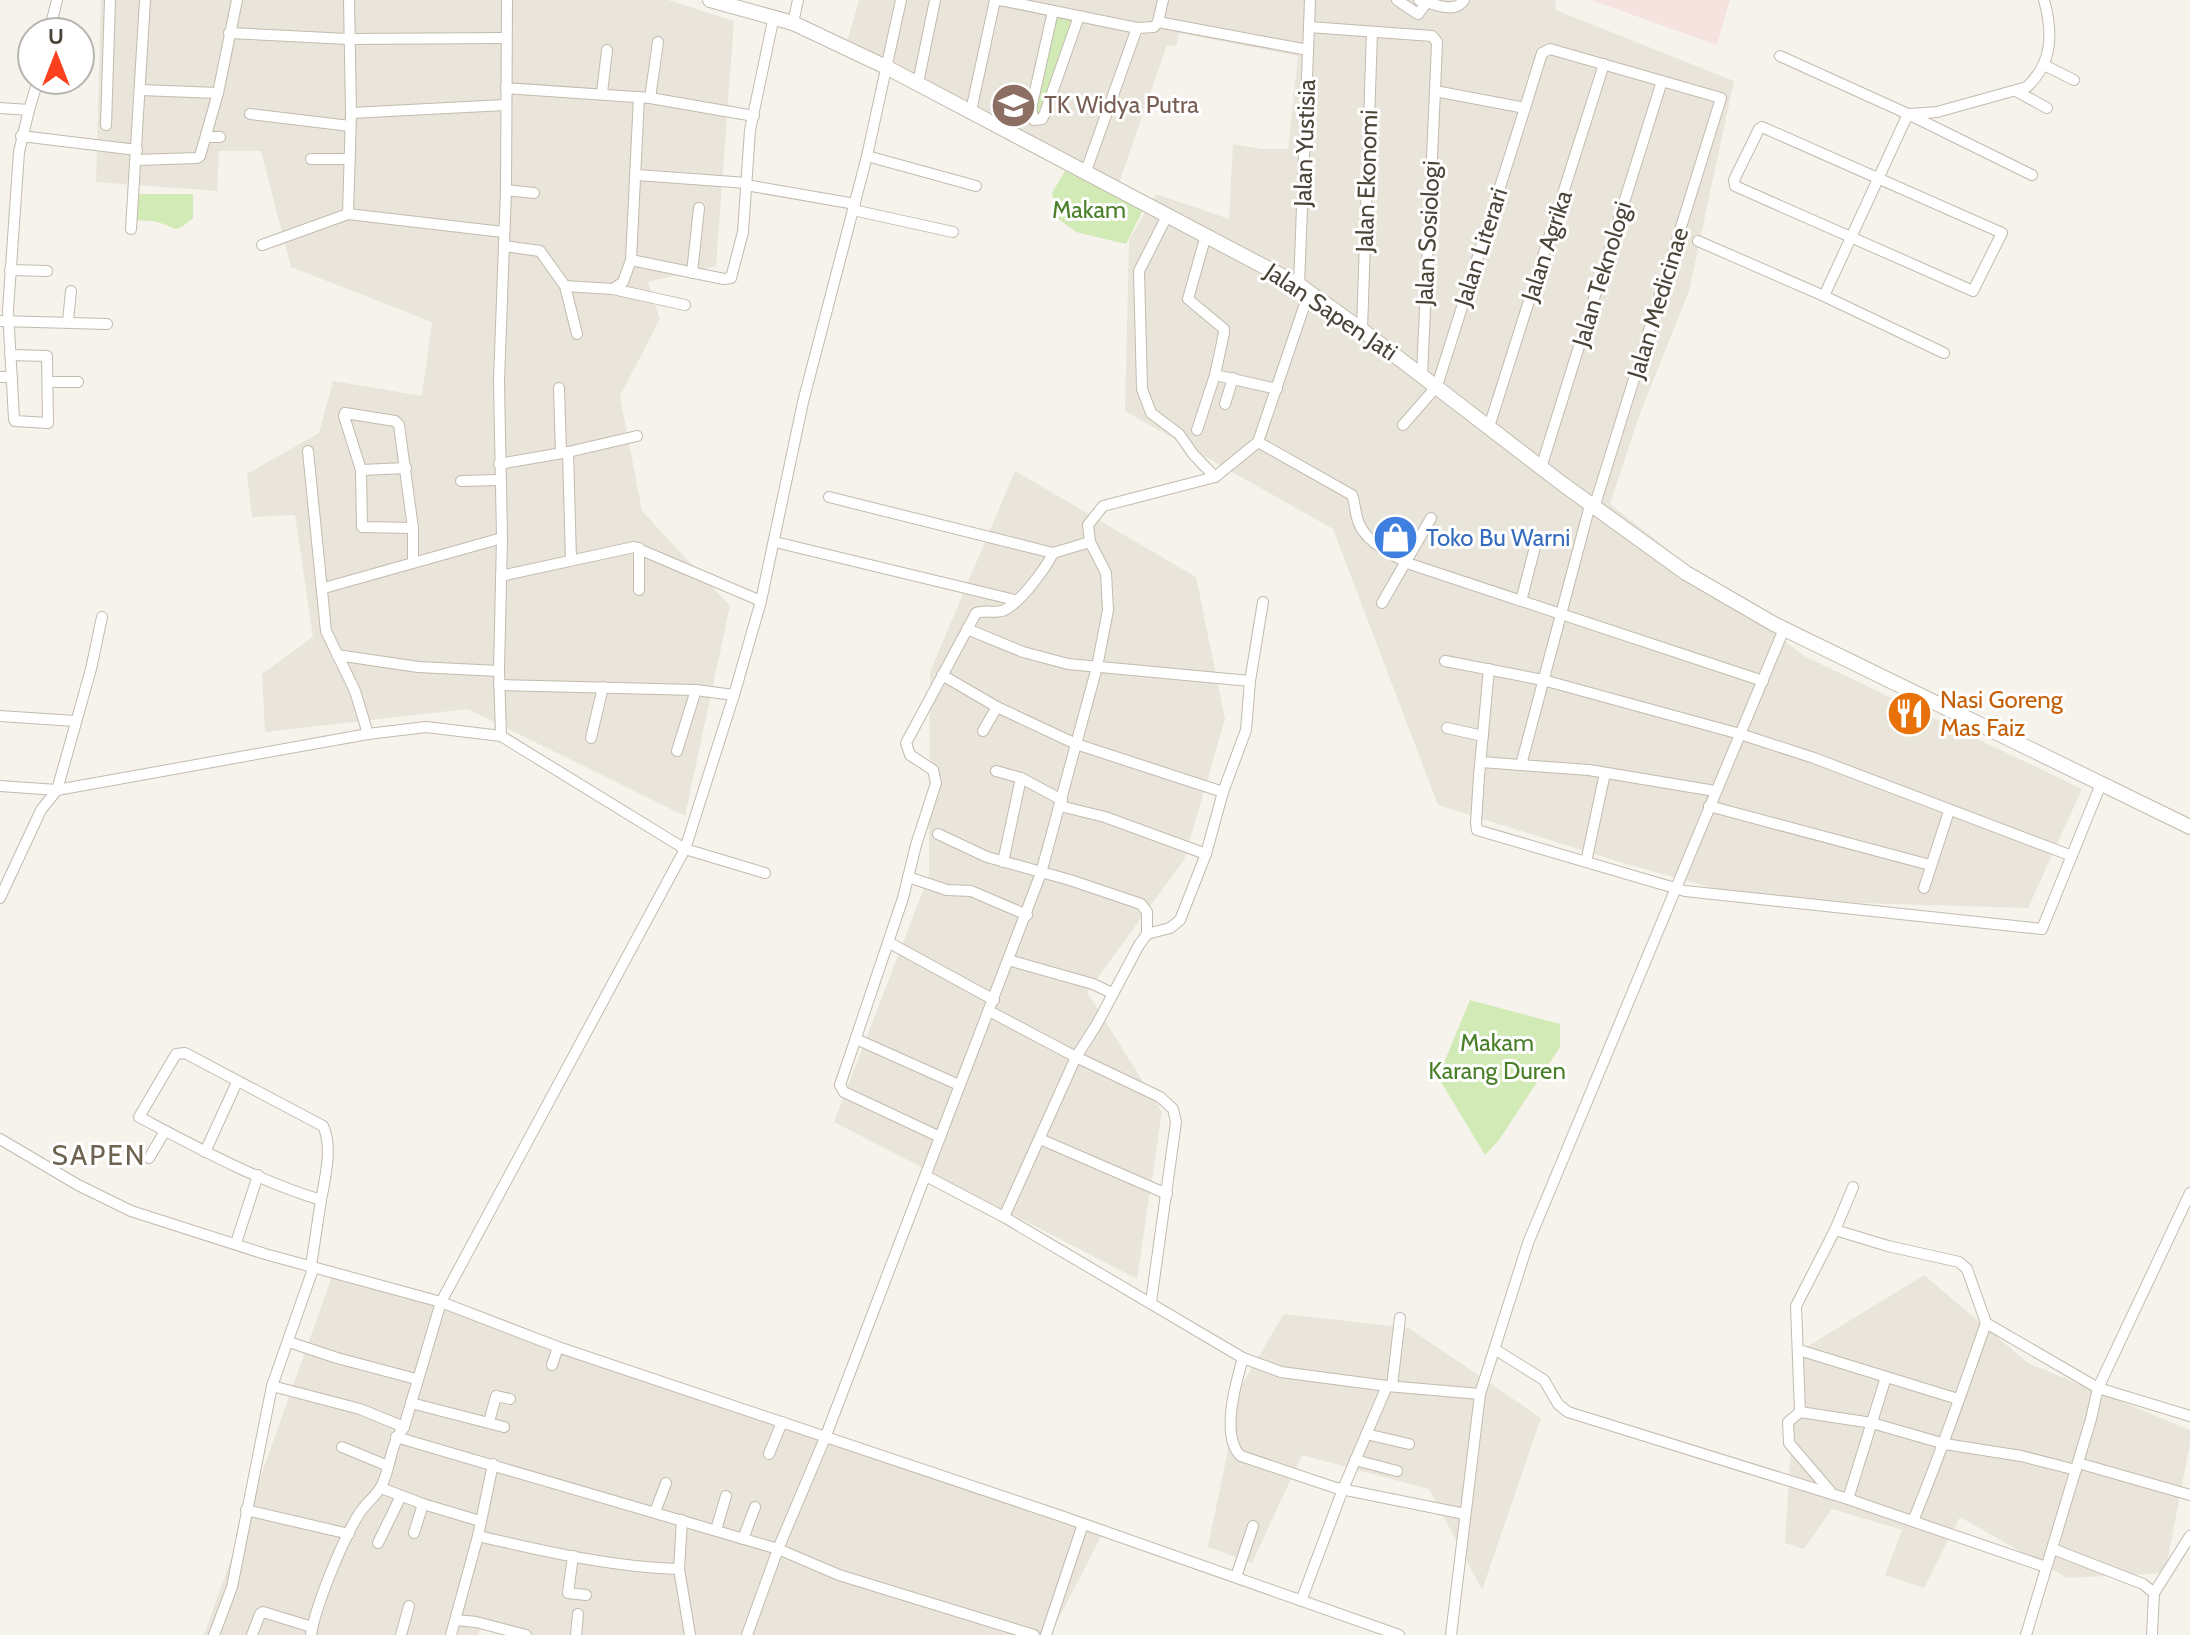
<svg xmlns="http://www.w3.org/2000/svg" width="2190" height="1635" font-family="Cabin,sans-serif">
<style>
.residential{fill:#eae5da}
.education{fill:#efe8d6}
.medical{fill:#f6e3e0}
.green{fill:#d2eab5}
.lines{fill:none;stroke-linecap:round;stroke-linejoin:round}
.minor-casing{stroke:#c2bbae;stroke-width:12}
.tertiary-casing{stroke:#c2bbae;stroke-width:16}
.minor{stroke:#fff;stroke-width:10}
.tertiary{stroke:#fff;stroke-width:14}
.labels{text-anchor:middle;stroke-width:6;stroke-linejoin:round;paint-order:stroke}
.education-label{font-size:24px;fill:#785e54;stroke:#fff;text-anchor:start}
.street-label{font-size:24px;fill:#4b4439;stroke:#fff}
.park-label{font-size:24px;fill:#4a7f2a;stroke:#fff}
.shop-label{font-size:24px;fill:#366cbe;stroke:#fff;text-anchor:start}
.food-label{font-size:24px;fill:#c56008;stroke:#fff;text-anchor:start}
.quarter-label{font-size:28px;letter-spacing:2px;fill:#6e6250;stroke:#fff}
</style>
<rect width="100%" height="100%" fill="#f6f3ec"/>
<g class="residential">
<path d="M101 0H668L734 21 716 266 648 282 660 319 620 396 642 511 730 606 685 816 468 709 265 732 262 674 313 637 295 515 252 517 247 474 319 433 333 381 422 396 432 322 291 267 261 151H219L217 191 96 182Z"/>
<path d="M859 0H1555L1556 10 1734 81 1689 291 1639 416 1610 504 1804 656 2082 789 2028 908 1826 902 1731 893 1623 863 1438 805 1333 529 1125 411 1129 240 1156 194 1229 219 1233 144 1262 149H1288L1298 56 1179 33 1176 46 1167 45 1118 186 847 42Z"/>
<path d="M1015 471 1196 577 1225 719 1184 860 1087 992 1162 1112 1137 1279 834 1122 929 875 930 672Z"/>
<path d="M334 1271 760 1412 1107 1525 1050 1635H528L481 1625 478 1635H204Z"/>
<path d="M1924 1275 2028 1363 2190 1430V1443L2165 1573 2067 1578 1960 1517 1924 1588 1885 1575 1902 1530 1832 1509 1804 1549 1785 1543 1797 1353Z"/>
<path d="M1284 1314 1409 1328 1541 1418 1482 1590 1429 1489 1302 1455 1252 1563 1208 1547 1241 1386Z"/>
</g>
<path class="education" d="M1002 93 1029 97 1023 127 997 113Z"/>
<path class="medical" d="M1591 0H1730L1717 45Z"/>
<g class="green">
<path d="M1055 15 1075 19 1041 117 1033 114Z"/>
<path d="M1065 171 1143 210 1126 244 1076 232 1057 218 1052 193Z"/>
<path d="M137 194H193V218C172 236 177 227 157 222 150 220 142 221 136 220Z"/>
<path d="M1470 1000 1560 1024V1047L1499 1140 1485 1155 1438 1077Z"/>
</g>
<g class="lines">
<defs>
<g id="minor">
<path d="M1000 0 1137 28 1154 27 1158 22 1308 50"/>
<path d="M1397 0 1418 14 1427 2"/>
<path d="M1419 0C1433 3 1455 15 1464 0"/>
<path d="M1053 11 1031 109 1034 120 1042 119 1045 113 1079 16"/>
<path d="M1158 22 1163 0"/>
<path d="M793 23 798 0"/>
<path d="M1309 27 1432 36 1437 42 1435 91 1525 108 1542 53 1550 49 1721 98 1594 508"/>
<path d="M49 32 57 0"/>
<path d="M229 33 348 39 506 38"/>
<path d="M1780 56 1908 114 2032 175"/>
<path d="M2044 65 2074 80"/>
<path d="M918 83 935 0"/>
<path d="M506 88 650 98 754 116"/>
<path d="M140 90 218 93"/>
<path d="M2016 91 2047 108"/>
<path d="M602 93 607 50"/>
<path d="M650 98 658 42"/>
<path d="M0 108 29 110 19 152 8 310 14 419 15 421 48 423 47 356 10 355"/>
<path d="M29 110 38 80"/>
<path d="M971 111 995 0"/>
<path d="M351 113 505 105"/>
<path d="M250 114 350 126"/>
<path d="M1910 114 1937 112 2027 87C2053 62 2053 33 2044 0"/>
<path d="M106 125 110 0"/>
<path d="M1762 127 2002 233 1973 291 1735 186 1734 180 1759 129Z"/>
<path d="M21 136 137 150"/>
<path d="M207 137H220"/>
<path d="M867 156 976 186"/>
<path d="M311 159H350"/>
<path d="M136 160 197 158 200 156 218 93 237 0"/>
<path d="M1086 171 1137 28"/>
<path d="M637 175 747 183"/>
<path d="M746 185 855 204"/>
<path d="M506 190 534 193"/>
<path d="M853 210 953 232"/>
<path d="M348 214 351 113 349 0"/>
<path d="M1168 214 1139 271 1142 389 1151 413 1179 434 1193 454 1215 477"/>
<path d="M131 229 145 0"/>
<path d="M1698 241 1824 296 1944 353"/>
<path d="M262 245 348 214 503 232"/>
<path d="M504 246 540 251 565 286 577 334"/>
<path d="M631 260 724 279 731 278 743 232 750 130 774 16"/>
<path d="M10 270 47 271"/>
<path d="M692 273 699 208"/>
<path d="M1299 285 1310 0"/>
<path d="M565 286 613 289 623 282 631 260 639 97"/>
<path d="M613 289 685 305"/>
<path d="M1824 296 1908 114"/>
<path d="M0 321 107 324"/>
<path d="M68 321 71 291"/>
<path d="M1362 330 1372 32"/>
<path d="M1215 375 1277 389"/>
<path d="M1422 375 1435 91"/>
<path d="M0 377H12"/>
<path d="M49 382H78"/>
<path d="M559 388 561 453"/>
<path d="M1225 404 1233 378"/>
<path d="M1403 425 1437 386 1525 108"/>
<path d="M1489 427 1604 64"/>
<path d="M1197 430 1215 375 1224 333V329L1188 299 1206 235"/>
<path d="M1258 442 1352 495C1355 503 1355 512 1358 521 1365 542 1389 552 1407 563L1763 681"/>
<path d="M308 451 326 631 355 691 368 734"/>
<path d="M568 452 571 559"/>
<path d="M499 464 568 452 637 436"/>
<path d="M1541 468 1662 81"/>
<path d="M361 470 406 468"/>
<path d="M461 481 500 480"/>
<path d="M1590 505 1521 765 1589 770 1715 791"/>
<path d="M413 528 362 527 361 470 344 416 345 413 395 421 399 425 413 528V562"/>
<path d="M775 542 1015 600"/>
<path d="M1090 542 1088 525 1103 506 1215 477 1258 442 1309 292"/>
<path d="M639 548V590"/>
<path d="M501 576 634 547 761 601"/>
<path d="M324 588 502 538"/>
<path d="M1521 601 1536 543"/>
<path d="M1382 603 1431 518"/>
<path d="M967 629 1023 652 1068 664 1250 681"/>
<path d="M337 655 418 667 499 671"/>
<path d="M1445 661 1543 680 1740 734 1814 758 2072 856"/>
<path d="M1489 669 1479 776 1476 823 1477 830 1685 891 2042 929 2101 784"/>
<path d="M942 675 997 707 1076 744 1223 792"/>
<path d="M499 685 696 690 734 695"/>
<path d="M0 716 75 721"/>
<path d="M1447 728 1483 736"/>
<path d="M983 731 997 707"/>
<path d="M501 736 499 671 502 538 499 381 506 190 507 0"/>
<path d="M591 738 603 687"/>
<path d="M677 751 696 690"/>
<path d="M1481 762 1521 765"/>
<path d="M996 771 1021 778 1062 800"/>
<path d="M0 786 57 790 368 734 426 727 501 736 685 849 734 695 761 601 803 402 867 156 901 0"/>
<path d="M1060 806 1105 817 1206 854"/>
<path d="M1709 806 1930 865"/>
<path d="M938 834 987 857 1070 880 1141 904 1147 912V934"/>
<path d="M1003 862 1021 778"/>
<path d="M1586 862 1605 773"/>
<path d="M908 877 947 890 971 891 1027 915"/>
<path d="M1924 888 1949 811"/>
<path d="M0 898 41 810 57 790 91 669 102 617"/>
<path d="M888 942 994 1000"/>
<path d="M1008 960 1093 984 1112 993"/>
<path d="M989 1011 1076 1057 1160 1097 1173 1109 1176 1122 1151 1302"/>
<path d="M856 1039 959 1085"/>
<path d="M940 1137 844 1092 840 1085 903 898 916 845 936 783 933 770 910 755 906 743 976 613C985 610 993 613 1002 611 1018 606 1046 568 1053 553"/>
<path d="M0 1139 78 1185 131 1211 265 1254 441 1302 558 1347 1058 1515 1399 1635"/>
<path d="M1040 1139 1167 1194"/>
<path d="M205 1152 237 1082"/>
<path d="M149 1158 165 1131"/>
<path d="M926 1176 1004 1217 1243 1358 1281 1372 1387 1386 1480 1394"/>
<path d="M1004 1217 1076 1057 1097 1024 1139 945 1147 934 1170 928 1180 920 1206 854 1223 792 1246 730 1250 681 1263 602"/>
<path d="M1835 1230 1888 1246 1959 1262 1967 1269 1986 1323 2098 1388 2190 1416"/>
<path d="M236 1243 258 1175"/>
<path d="M289 1342 337 1358 416 1379"/>
<path d="M1496 1350 1544 1380 1558 1404 1568 1412 1848 1499 2046 1567"/>
<path d="M1799 1350 1958 1399"/>
<path d="M1243 1358C1236 1382 1220 1437 1241 1456L1336 1488 1465 1514"/>
<path d="M552 1365 558 1347"/>
<path d="M272 1386 360 1409 404 1427"/>
<path d="M1392 1386 1400 1318"/>
<path d="M411 1403 504 1427"/>
<path d="M1800 1412 1872 1423 1945 1444 2021 1456 2076 1470"/>
<path d="M489 1422 496 1396 510 1399"/>
<path d="M1366 1434 1409 1444"/>
<path d="M396 1437 778 1549 825 1438 1041 873 1097 667 1108 610 1106 573 1090 542 1053 553 829 497"/>
<path d="M342 1447 388 1466"/>
<path d="M769 1454 782 1422"/>
<path d="M1355 1460 1397 1471"/>
<path d="M2078 1463 2190 1495"/>
<path d="M381 1488 423 1504 480 1521"/>
<path d="M1830 1491 1789 1443 1788 1422 1800 1412 1796 1306 1835 1230 1853 1187"/>
<path d="M1848 1499 1886 1377"/>
<path d="M246 1510 349 1534"/>
<path d="M655 1512 666 1483"/>
<path d="M682 1520 679 1569 690 1635"/>
<path d="M1913 1521C1940 1456 1963 1389 1986 1323"/>
<path d="M716 1530 726 1496"/>
<path d="M414 1533 423 1504"/>
<path d="M478 1536C544 1551 611 1567 679 1569"/>
<path d="M743 1539 755 1507"/>
<path d="M378 1543 401 1496"/>
<path d="M2053 1549 2143 1584 2154 1593 2152 1635"/>
<path d="M573 1556 568 1593 586 1595"/>
<path d="M1236 1577 1253 1526"/>
<path d="M2154 1593 2190 1536"/>
<path d="M1301 1601 1343 1489 1387 1386"/>
<path d="M456 1620 476 1622 526 1635"/>
<path d="M214 1635 232 1587 272 1386 312 1272 311 1266 321 1200C258 1181 198 1148 139 1117L176 1054 185 1053 323 1126C333 1146 325 1179 321 1200"/>
<path d="M252 1635 260 1614 263 1612 312 1627"/>
<path d="M311 1635C315 1607 343 1539 359 1514 365 1503 377 1496 382 1485 391 1466 390 1444 404 1427L441 1302 685 849 765 873"/>
<path d="M401 1635 409 1606"/>
<path d="M451 1635 478 1536 493 1464"/>
<path d="M576 1635 578 1614"/>
<path d="M747 1635 778 1549 839 1575 1034 1635"/>
<path d="M1046 1635 1083 1524"/>
<path d="M1451 1635 1480 1394 1528 1243 1784 629"/>
<path d="M2026 1635 2091 1419 2098 1388 2190 1193"/>
</g>
<path id="tertiary" d="M710 0 793 23 886 67 1299 285 1362 330 1564 485 1686 573 1774 624 2190 827"/>
</defs>
<use href="#minor" class="minor-casing"/>
<use href="#tertiary" class="tertiary-casing"/>
<use href="#minor" class="minor"/>
<use href="#tertiary" class="tertiary"/>
</g>
<defs>
<symbol id="school-disc" viewBox="-11 -11 22 22"><circle r="9.5" fill="#8d6e63" stroke="#fff"/><path d="M0-5L7-2L0 1L-7-2ZM-4 1L0 2.5L4 1V4Q0 6-4 4Z" fill="#fff"/></symbol>
<symbol id="shop-disc" viewBox="-11 -11 22 22"><circle r="9.5" fill="#3f7fe0" stroke="#fff"/><path d="M-5-2.5h2.3a2.7 3.5 0 0 1 5.4 0H5L5.5 6h-11ZM-1.5-2.5h3a1.5 2.3 0 0 0-3 0Z" fill="#fff"/></symbol>
<symbol id="restaurant-disc" viewBox="-11 -11 22 22"><circle r="9.5" fill="#e8710a" stroke="#fff"/><path d="M-5-6h1v4h1v-4h1v4h1v-4h1v5L-1.5 .5V6h-2V.5L-5-1ZM5-6V6H3V1.5H1.5Q1.5-4 5-6Z" fill="#fff"/></symbol>
</defs>
<g fill-rule="evenodd">
<use href="#school-disc" x="988" y="80" width="51" height="51"/>
<use href="#shop-disc" x="1370" y="512" width="51" height="51"/>
<use href="#restaurant-disc" x="1884" y="688" width="51" height="51"/>
</g>
<g class="labels">
<g class="education-label">
<text x="1044" y="113">TK Widya Putra</text>
</g>
<g class="street-label">
<text transform="translate(1305 143) rotate(-88)" y="8">Jalan Yustisia</text>
<text transform="translate(1367 181) rotate(-88)" y="8">Jalan Ekonomi</text>
<text transform="translate(1428 233) rotate(-87)" y="8">Jalan Sosiologi</text>
<text transform="translate(1547 246) rotate(-72)" y="8">Jalan Agrika</text>
<text transform="translate(1481 247) rotate(-72)" y="8">Jalan Literari</text>
<text transform="translate(1602 274) rotate(-73)" y="8">Jalan Teknologi</text>
<text transform="translate(1658 303) rotate(-73)" y="8">Jalan Medicinae</text>
<text transform="translate(1331 312) rotate(34)" y="8">Jalan Sapen Jati</text>
</g>
<g class="park-label">
<text x="1089" y="218">Makam</text>
<text x="1497" y="1051">Makam<tspan x="1497" dy="28">Karang Duren</tspan></text>
</g>
<g class="shop-label">
<text x="1426" y="546">Toko Bu Warni</text>
</g>
<g class="food-label">
<text x="1940" y="708">Nasi Goreng<tspan x="1940" dy="28">Mas Faiz</tspan></text>
</g>
<g class="quarter-label">
<text x="99" y="1165">SAPEN</text>
</g>
</g>
<g transform="translate(56 56)"><circle r="38" fill="#ffffff" stroke="#b7b4b0" stroke-width="2"/>
<path d="M0-6L14 30L0 20L-14 30Z" fill="#fc3f1d"/>
<text y="-12" font-size="22" font-weight="bold" text-anchor="middle" fill="#4b4439">U</text>
</g>
</svg>
